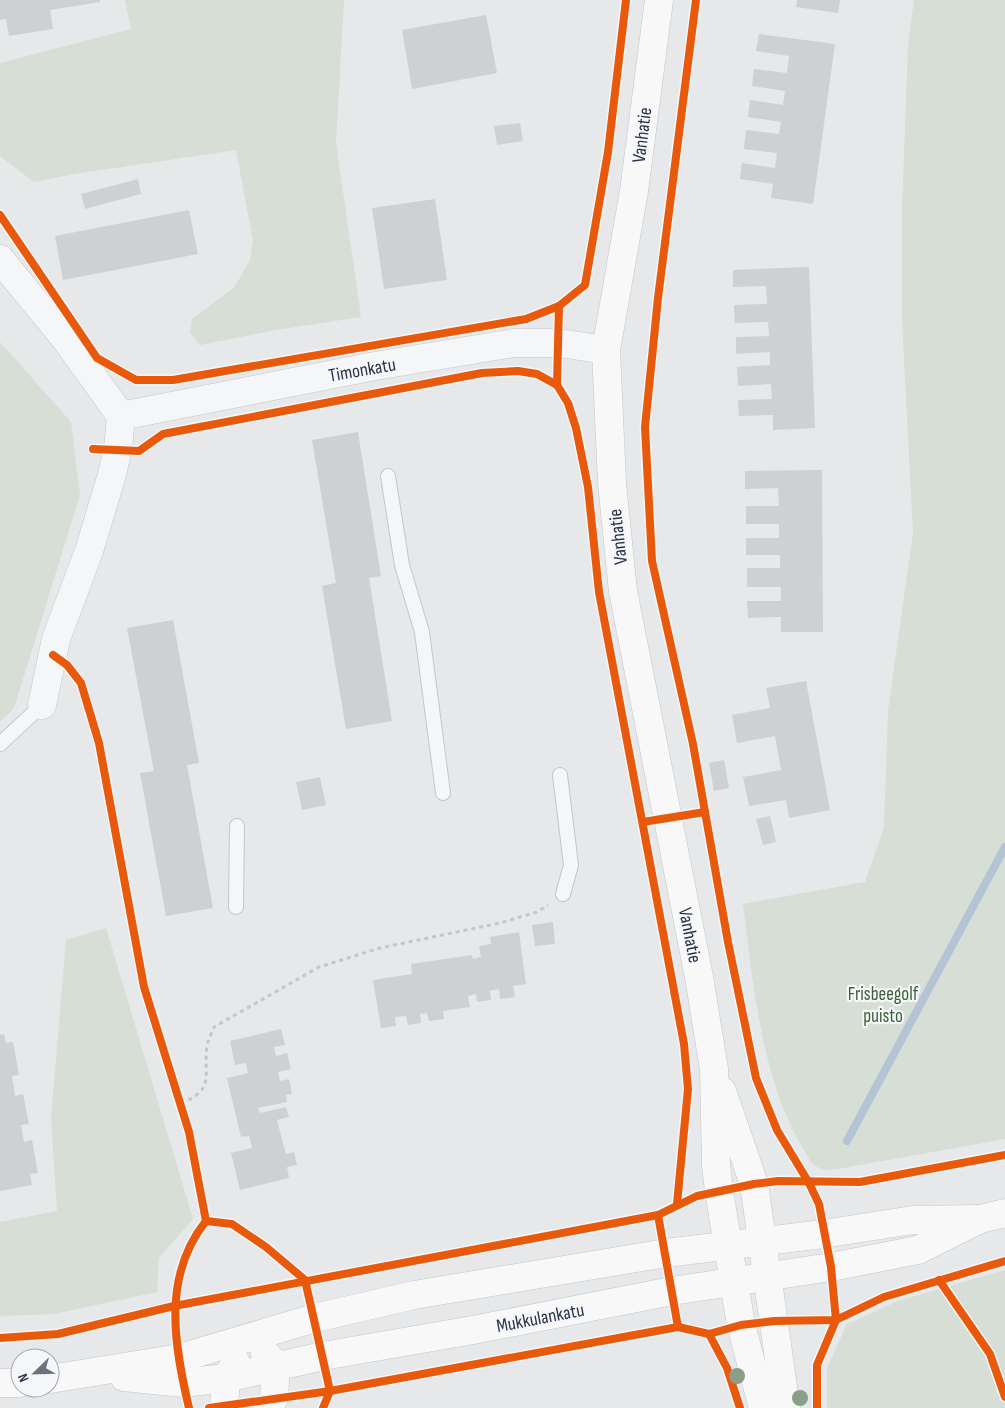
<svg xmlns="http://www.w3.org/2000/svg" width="1005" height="1408" font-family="'Sofia Sans Condensed',sans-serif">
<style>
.green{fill:#d6ded6}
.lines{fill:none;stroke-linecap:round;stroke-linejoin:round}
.stream{stroke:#b4c4d5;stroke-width:8}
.building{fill:#ced0d3}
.lane-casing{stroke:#c4c6c8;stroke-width:16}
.street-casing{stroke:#c4c6c8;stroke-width:29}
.secondary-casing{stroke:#c4c6c8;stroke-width:29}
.path{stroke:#c5c6ca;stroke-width:3;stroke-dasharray:4 4;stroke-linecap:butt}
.lane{stroke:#f5f6f7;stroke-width:14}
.street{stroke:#f5f6f7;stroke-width:28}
.secondary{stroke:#f8f8f8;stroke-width:28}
.cycleway-casing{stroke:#f4f6f9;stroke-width:11}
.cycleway{stroke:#e8590c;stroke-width:8}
.tree{fill:#8a9e88}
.labels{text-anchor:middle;stroke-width:4.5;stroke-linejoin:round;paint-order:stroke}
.street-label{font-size:19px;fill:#2b3445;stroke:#f4f6f9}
.park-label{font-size:19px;fill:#3f6138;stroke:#f4f6f9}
</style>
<rect width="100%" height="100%" fill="#e6e8ea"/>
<g class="green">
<path d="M125 0H344L336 143 361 317 276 330 200 345 190 333 192 319 234 288 250 260 253 241 236 150 74 174 34 182 0 156V63L131 29Z"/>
<path d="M914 0H1005V1139L838 1169C829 1170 821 1171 813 1164 808 1159 805 1151 801 1145 761 1076 753 982 743 904L865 882 884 827 888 711 913 533 902 320V208L908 46Z"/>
<path d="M0 342 71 422 80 495 14 708 0 722Z"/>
<path d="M106 928 193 1219 159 1258 157 1292 54 1314 0 1316V1222L57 1211 51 1119 66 940Z"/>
<path d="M1005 1270V1408H827V1368L847 1324 898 1301Z"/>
</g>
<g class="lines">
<path class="stream" d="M847 1141 1005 847"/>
</g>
<g class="building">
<path d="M0 0H100V2L50 10 53 29 9 36 6 19 0 20Z"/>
<path d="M797 0H840L838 13 796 7Z"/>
<path d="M486 15 497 73 412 89 402 30Z"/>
<path d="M759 34 835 44 813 204 771 198 773 184 740 179 742 163 775 168 777 153 744 149 746 130 779 134 781 122 748 117 750 100 783 105 785 91 752 86 754 69 787 73 789 56 756 51Z"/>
<path d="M520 123 523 141 497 145 494 126Z"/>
<path d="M138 179 141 194 85 209 81 194Z"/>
<path d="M435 199 447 280 384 289 372 208Z"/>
<path d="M189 210 198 254 63 280 55 236Z"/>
<path d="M809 267 815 428 773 430V415L739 416 738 400 772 399 771 384 738 386 737 367 770 365V352L736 354V337L769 336 768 322 735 323 734 305 767 304 766 286 733 287V270Z"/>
<path d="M358 432 381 576 369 578 392 721 346 729 322 586 336 583 312 440Z"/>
<path d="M822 470 823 632H781V617L748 618 747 601H781V587H747V568H780V555H746V538H779V524H746V506H779L778 488 745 489V471Z"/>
<path d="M173 620 199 763 187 765 213 908 166 916 140 773 154 771 127 628Z"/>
<path d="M806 681 830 810 789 818 786 800 749 806 743 777 781 770 775 736 737 743 732 715 770 708 766 688Z"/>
<path d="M724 760 729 788 714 791 709 763Z"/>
<path d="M320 777 326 805 302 810 296 782Z"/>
<path d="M770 816 776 842 763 845 756 819Z"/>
<path d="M553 922 555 944 535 946 532 925Z"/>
<path d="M519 932 526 984 513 986 515 997 500 999 499 989 490 991 491 1000 477 1002 476 994 468 996 470 1007 443 1011 444 1019 429 1021 427 1013 420 1014 421 1023 408 1025 406 1016 395 1017 396 1026 381 1028 373 980 412 974 411 964 472 955 473 959 481 957 479 946 491 944 490 937Z"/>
<path d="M281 1029 285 1045 274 1047 276 1056 287 1053 291 1069 278 1072 280 1081 289 1079 292 1094 286 1095 287 1102 258 1108 260 1113 286 1107 289 1117 277 1120 286 1154 294 1152 297 1165 287 1167 289 1178 240 1190 231 1153 252 1148 249 1136 241 1137 227 1078 248 1073 246 1063 235 1065 230 1041Z"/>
<path d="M4 1034 6 1043 13 1042 19 1075 12 1076 15 1096 23 1094 29 1124 21 1125 24 1142 32 1140 38 1173 30 1174 32 1185 0 1191V1035Z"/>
</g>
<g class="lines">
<defs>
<g id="lane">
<path d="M388 476 402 565 422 632 443 793"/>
<path d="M0 744 42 705"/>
<path d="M560 775 571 865 563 894"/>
<path d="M236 907 237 826"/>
</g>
<g id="street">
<path d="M0 259 67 341 121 416 375 366 514 343H559L606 350"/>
<path d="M42 705 56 639 89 551 111 478 118 449 121 416"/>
</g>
<g id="secondary">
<path d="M659 0 634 191 606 350 612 483 623 591 699 977 714 1069 716 1165 719 1191 741 1325 763 1408"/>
<path d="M722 1091 754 1184 786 1408"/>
<path d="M265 1353 276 1365 274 1398 268 1408"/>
<path d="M124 1377 183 1383 226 1378 323 1356 473 1330 672 1291 831 1267 918 1250 980 1219 1005 1213"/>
<path d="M50 1379 180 1358 315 1318 414 1295 666 1253 823 1234 913 1220 980 1219"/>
<path d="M0 1383H20"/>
<path d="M224 1408 226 1378 236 1363"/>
</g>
</defs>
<use href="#lane" class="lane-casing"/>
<use href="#street" class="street-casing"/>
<use href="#secondary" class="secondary-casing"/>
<path class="path" d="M181 1103C216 1090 203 1075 207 1046 208 1039 212 1033 214 1027L319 967 380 948 500 923 537 912 548 905"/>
<use href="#lane" class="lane"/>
<use href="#street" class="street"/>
<use href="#secondary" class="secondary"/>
<defs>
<g id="cycleway">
<path d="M696 0 658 298 645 427 652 561 693 744 728 942 756 1078 777 1130 809 1183 819 1204 831 1267 836 1320 817 1365V1408"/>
<path d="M0 215 97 358 136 380H173L526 319 559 306"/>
<path d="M557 385 559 306 585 285 608 152 626 0"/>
<path d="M93 449 139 451 163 434 482 373 518 371 537 374 557 385 568 403 576 428 588 487 599 592 684 1044 688 1089 677 1204"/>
<path d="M53 655 67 665 81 683 99 743 144 987 189 1132 206 1221 232 1224 266 1247 305 1280 330 1391 323 1408"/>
<path d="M643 822 705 812"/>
<path d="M658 1215 678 1327"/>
<path d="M939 1280 990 1354 1005 1397"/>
<path d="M709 1334 727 1368 740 1408"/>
<path d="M0 1338 58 1334 174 1306 658 1215 697 1196 754 1184 778 1181 860 1182 1005 1155"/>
<path d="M189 1408C174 1344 162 1276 206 1221"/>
<path d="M209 1408 330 1391 678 1327 709 1334 741 1325 774 1321 836 1320 884 1297 1005 1261"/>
</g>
</defs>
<use href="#cycleway" class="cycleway-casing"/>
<use href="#cycleway" class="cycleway"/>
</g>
<g class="tree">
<circle cx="737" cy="1376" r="8"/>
<circle cx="800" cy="1398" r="8"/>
</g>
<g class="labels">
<g class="street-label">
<text transform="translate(641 135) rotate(-83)" y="7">Vanhatie</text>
<text transform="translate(362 369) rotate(-10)" y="7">Timonkatu</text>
<text transform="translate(617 537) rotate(-96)" y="7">Vanhatie</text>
<text transform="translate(691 935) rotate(79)" y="7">Vanhatie</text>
<text transform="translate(540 1317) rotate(-11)" y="7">Mukkulankatu</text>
</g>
<g class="park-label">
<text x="883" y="1000">Frisbeegolf<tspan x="883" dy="22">puisto</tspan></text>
</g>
</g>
<g transform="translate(35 1373) rotate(247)"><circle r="24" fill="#f4f6f9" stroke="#a4a8b1"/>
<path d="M0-4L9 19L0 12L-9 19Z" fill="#6c737f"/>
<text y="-8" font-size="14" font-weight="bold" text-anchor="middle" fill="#2b3445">N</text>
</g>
</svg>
